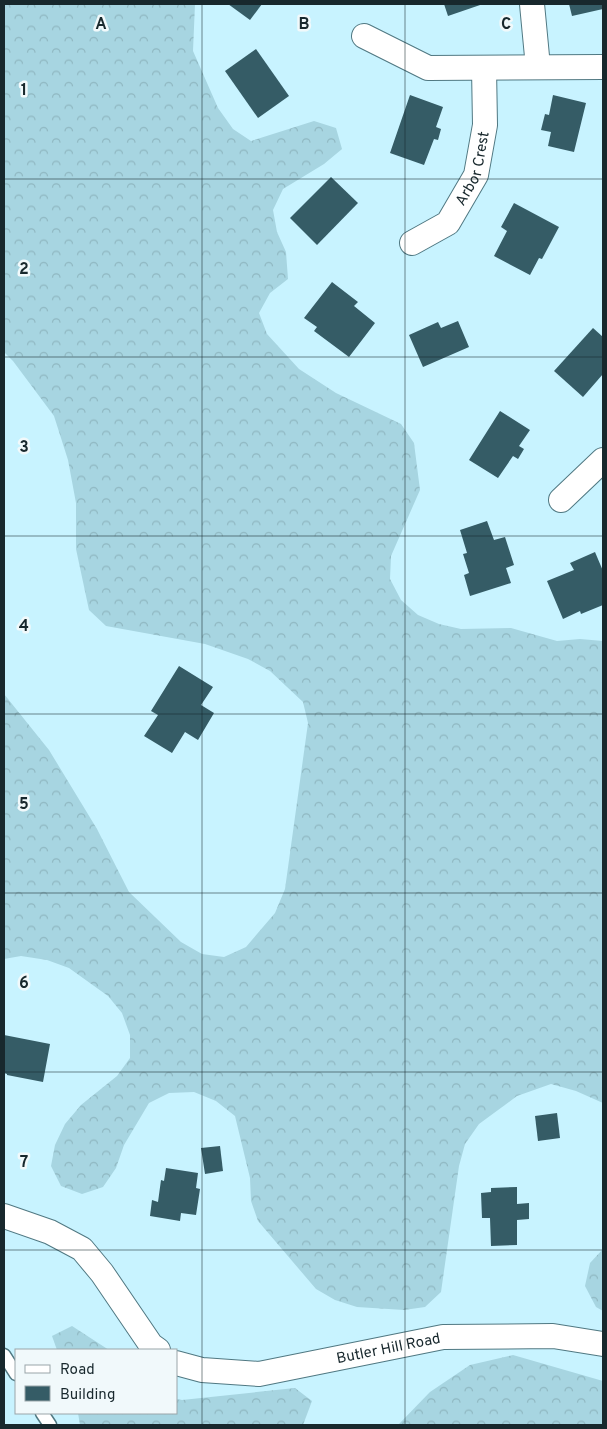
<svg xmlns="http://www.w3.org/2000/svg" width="607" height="1429" font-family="Overpass,sans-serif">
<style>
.forest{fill:url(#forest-crowns)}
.building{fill:#355c66}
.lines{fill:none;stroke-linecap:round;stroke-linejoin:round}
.lane-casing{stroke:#507882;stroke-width:15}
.street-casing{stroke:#507882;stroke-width:26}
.lane{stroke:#fff;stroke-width:12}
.street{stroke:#fff;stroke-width:24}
.grid{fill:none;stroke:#18282d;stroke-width:1;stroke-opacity:0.55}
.labels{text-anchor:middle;stroke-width:5;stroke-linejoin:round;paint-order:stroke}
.street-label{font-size:15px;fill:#18282d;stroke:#f1f9fb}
.grid-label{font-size:16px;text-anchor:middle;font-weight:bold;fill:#18282d;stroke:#f1f9fb;stroke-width:5;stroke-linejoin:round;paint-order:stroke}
</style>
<defs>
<pattern id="forest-crowns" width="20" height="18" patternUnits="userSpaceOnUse" patternTransform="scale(1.25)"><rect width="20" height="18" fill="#a7d5e1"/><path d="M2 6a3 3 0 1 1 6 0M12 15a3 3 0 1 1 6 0" fill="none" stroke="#8fb7c1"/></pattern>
</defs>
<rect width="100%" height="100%" fill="#c8f3ff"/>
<g class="forest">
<path d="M4 4H195L193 51 218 108 233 129 251 141 314 121 336 128 342 149 324 164 283 189 273 210 277 232 286 252 288 279 270 293 259 313 267 334 299 369 336 393 401 424 414 443 420 490 391 556 390 579 401 600 418 615 439 624 461 629 511 628 557 641 580 639 603 641V1103L576 1091 551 1084 517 1096 479 1124 465 1144 459 1166 441 1292 425 1307 404 1310 357 1307 335 1300 316 1289 258 1221 251 1201 250 1178 235 1116 216 1101 194 1092 169 1093 149 1103 124 1145 116 1168 103 1187 82 1194 61 1186 51 1166 55 1145 65 1124 81 1105 117 1076 130 1058V1035L122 1013 108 996 69 968 47 960 21 956 4 959V694L49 750 97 829 129 892 181 942 202 954 224 957 246 947 275 913 285 889 308 723 303 702 270 671 248 659 205 644 106 626 89 610 76 549V503L68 460 54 416 13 361 4 352Z"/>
<path d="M603 1249V1311L596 1307 585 1286 590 1263Z"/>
<path d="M72 1326 109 1350H57L52 1336Z"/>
<path d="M513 1355 603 1381V1425H398L430 1392 470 1365Z"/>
<path d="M295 1388 312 1401 303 1425H80L78 1413H176V1399L182 1400Z"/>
</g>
<g class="building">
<path d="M228 4H262L250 20Z"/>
<path d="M444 4H483L448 16Z"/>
<path d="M569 4H603V9L572 16Z"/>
<path d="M256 49 289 96 258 118 225 71Z"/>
<path d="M410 95 443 107 436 127 441 129 438 140 434 139 424 165 390 153Z"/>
<path d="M553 95 586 103 574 152 548 146 551 132 541 130 545 114 549 115Z"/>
<path d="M331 177 358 203 317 245 290 218Z"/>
<path d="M514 203 559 227 542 259 539 258 530 275 494 256 507 231 501 227Z"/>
<path d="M332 282 358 302 354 306 375 323 349 357 314 331 317 327 304 318Z"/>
<path d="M458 321 469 347 423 367 409 335 438 322 441 328Z"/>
<path d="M593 328 603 337V374L583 397 554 371Z"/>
<path d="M500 411 530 430 519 446 524 449 518 459 513 456 498 478 469 460Z"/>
<path d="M487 521 494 540 505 537 514 565 506 568 511 583 470 596 464 575 469 573 463 554 467 553 460 530Z"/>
<path d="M595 552 603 571V605L581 614 580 611 563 619 547 581 574 570 570 563Z"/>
<path d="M179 666 213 687 201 705 214 713 198 740 185 732 172 753 144 736 158 715 151 711Z"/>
<path d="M4 1035 50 1044 43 1082 7 1075V1074L4 1073Z"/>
<path d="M557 1113 560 1138 538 1141 535 1116Z"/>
<path d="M220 1146 223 1171 205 1174 201 1148Z"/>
<path d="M166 1168 198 1173 196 1188 200 1189 196 1215 181 1213 180 1221 150 1216 152 1200 158 1202 161 1180 164 1181Z"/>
<path d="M517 1187V1204L529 1203V1219L517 1220V1245L491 1246 490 1218H482L481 1193 491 1192V1188Z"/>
</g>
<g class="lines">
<defs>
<g id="lane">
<path d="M4 1355 16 1374"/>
<path d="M42 1413 50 1425"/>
</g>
<g id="street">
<path d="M532 4 538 67"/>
<path d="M364 36 428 68 603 67"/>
<path id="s1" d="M412 243 448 223 476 175 485 125 484 68"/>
<path d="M561 500 603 460"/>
<path d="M4 1216 50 1232 82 1249 102 1273 151 1345 158 1350"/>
<path id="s2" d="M176 1363 202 1370 259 1374 443 1337 553 1336 603 1344"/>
</g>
</defs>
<use href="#lane" class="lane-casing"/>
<use href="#street" class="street-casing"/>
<use href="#lane" class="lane"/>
<use href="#street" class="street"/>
</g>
<path class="grid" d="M202 4V1425M405 4V1425M4 179H603M4 357H603M4 536H603M4 714H603M4 893H603M4 1072H603M4 1250H603"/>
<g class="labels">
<g class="street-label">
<text dy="5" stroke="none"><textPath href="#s1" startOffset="102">Arbor Crest</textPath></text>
<text dy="5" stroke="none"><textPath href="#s2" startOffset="216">Butler Hill Road</textPath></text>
</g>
</g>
<g class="grid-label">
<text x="101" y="29">A</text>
<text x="304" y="29">B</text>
<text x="506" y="29">C</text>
<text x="24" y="95">1</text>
<text x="24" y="274">2</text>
<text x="24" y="452">3</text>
<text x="24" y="631">4</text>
<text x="24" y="809">5</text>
<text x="24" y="988">6</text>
<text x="24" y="1167">7</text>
</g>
<rect width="607" height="1429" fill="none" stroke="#18282d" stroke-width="10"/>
<rect x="15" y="1349" width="162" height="65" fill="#f1f9fb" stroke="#9aa5a9"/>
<rect x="25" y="1365" width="25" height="8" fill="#ffffff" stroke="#9aa5a9"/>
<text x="60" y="1374" font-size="15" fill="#18282d">Road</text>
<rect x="25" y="1386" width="25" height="15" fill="#355c66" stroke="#9aa5a9"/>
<text x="60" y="1399" font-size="15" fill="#18282d">Building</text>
</svg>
